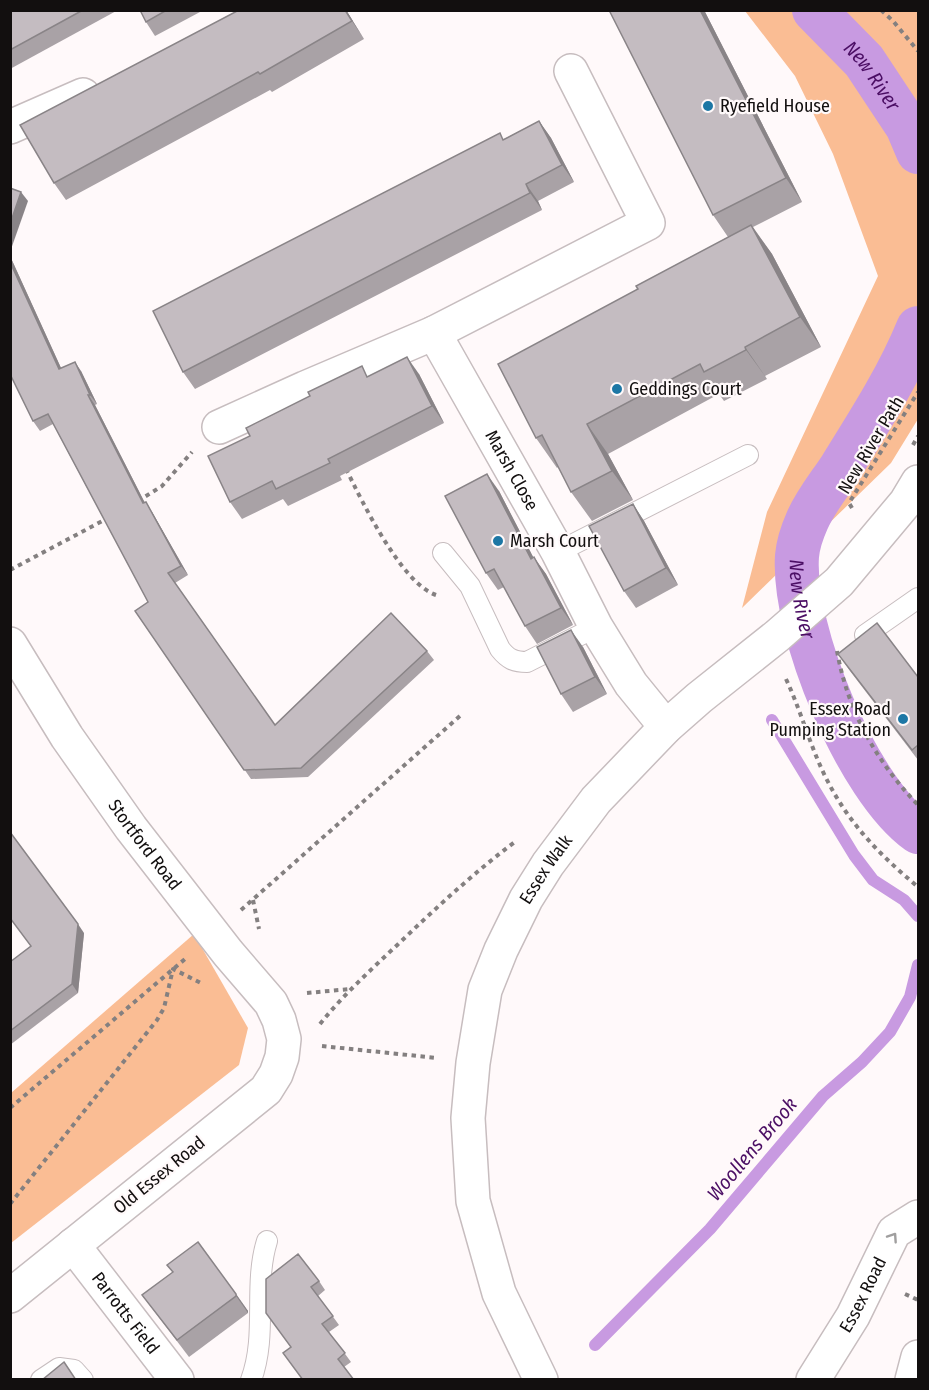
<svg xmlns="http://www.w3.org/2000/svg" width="929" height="1390" font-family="'Fira Sans Condensed',sans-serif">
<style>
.green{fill:#fabd94}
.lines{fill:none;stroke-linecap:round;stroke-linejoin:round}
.stream{stroke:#c89ae1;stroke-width:12}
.canal{stroke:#c89ae1;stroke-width:44}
.service-casing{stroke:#c7bdbf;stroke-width:22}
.minor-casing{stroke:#c7bdbf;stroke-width:36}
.tertiary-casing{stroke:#c7bdbf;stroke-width:36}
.path{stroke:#848080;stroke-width:4;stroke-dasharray:4.5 4.5;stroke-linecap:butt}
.service{stroke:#fff;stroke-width:20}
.minor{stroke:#fff;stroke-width:33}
.tertiary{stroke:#fff;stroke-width:33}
.wall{fill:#a9a2a6}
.shaded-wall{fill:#898487}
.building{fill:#c4bcc1;stroke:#898487;stroke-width:1.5}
.oneway{stroke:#a09f9f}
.poi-dot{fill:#1d77a5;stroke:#fff9fa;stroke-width:2}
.labels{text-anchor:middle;stroke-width:4.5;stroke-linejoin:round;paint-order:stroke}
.poi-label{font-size:18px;fill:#120f0f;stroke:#fff9fa;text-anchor:start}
.street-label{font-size:18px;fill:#120f0f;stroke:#fff9fa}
.water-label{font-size:20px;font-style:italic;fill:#4b0e64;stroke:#fff9fa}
</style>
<rect width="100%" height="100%" fill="#fff9fa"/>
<g class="green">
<path d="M745 11H918V419L891 463 742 608 767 512 878 276 833 154 795 76Z"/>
<path d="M194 934 248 1028 239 1065 11 1243V1093Z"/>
</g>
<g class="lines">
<g class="stream">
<path d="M772 720 854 855 873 880 904 900 918 916"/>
<path d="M595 1345 710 1229 823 1096 862 1062 890 1032 910 997 918 965"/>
</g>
<g class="canal">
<path id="s1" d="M814 10 864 61 907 126 918 152"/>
<path id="s2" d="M918 328C898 377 869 422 841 467 830 484 815 502 807 521 803 530 798 545 797 556 792 631 857 788 918 832"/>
</g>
<defs>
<g id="service">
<path d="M558 552 748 455"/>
<path d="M443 553 470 586 500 649C508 659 514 662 527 662L596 627"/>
<path d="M865 635 918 598"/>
<path d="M41 1380 59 1368 74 1370 83 1380"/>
<path d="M251 1380C268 1334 253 1286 267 1241"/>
</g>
<g id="minor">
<path d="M10 127 83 95"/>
<path id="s3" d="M434 333 558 552 596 627 631 684 666 727"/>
<path d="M219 427 305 388 434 333 648 223 571 71"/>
<path id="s4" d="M10 644 67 737 131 828 228 953 271 1003 279 1020 284 1039 282 1057 276 1074 266 1090 10 1296"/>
<path id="s5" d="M73 1245 177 1380"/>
<path id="s6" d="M541 1380 499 1293 473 1201 468 1118 473 1063 485 990 501 950 526 899 548 864 596 800 666 727 699 698 777 636 839 582 906 502 918 482"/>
</g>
<g id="tertiary">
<path id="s7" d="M813 1380 853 1316 894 1232 918 1217"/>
<path d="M912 1380 918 1357"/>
</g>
</defs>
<use href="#service" class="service-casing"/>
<use href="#minor" class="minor-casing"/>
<use href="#tertiary" class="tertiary-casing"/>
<g class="path">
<path d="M881 10 893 21 918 51"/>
<path d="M913 445 918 436"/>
<path d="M346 469C362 501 401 583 436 595"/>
<path d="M138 501 162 486 192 452"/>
<path d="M852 508 849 503 918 392"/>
<path d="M10 570 108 518"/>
<path d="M837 651C848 712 876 761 918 805"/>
<path d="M786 679C801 711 810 746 826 778 849 824 879 854 918 887"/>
<path d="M253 900 259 929"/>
<path d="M241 910 461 715"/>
<path d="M307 993 350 989"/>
<path d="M320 1024C348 989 382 960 414 929 447 898 480 868 516 841"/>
<path d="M322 1046 437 1058"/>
<path d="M10 1108 185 959"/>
<path d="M10 1204 157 1020 164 1008 173 969 201 983"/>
<path d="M905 1294 918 1300"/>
</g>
<use href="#service" class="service"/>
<use href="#minor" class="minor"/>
<use href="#tertiary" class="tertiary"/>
</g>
<g class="wall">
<path d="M10 10H118L10 69Z"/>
<path d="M140 10H199L200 12 155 36 146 22Z"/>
<path d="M346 10 364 39 272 92 270 90 66 200 54 183Z"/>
<path d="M704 10 802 202 753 227 772 254 821 347 765 376 767 379 724 401 719 394 608 454 633 500 592 521 571 492 558 467 557 468 536 438 638 289 728 237 713 215Z"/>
<path d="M539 121 551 138 574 182 538 201 542 210 195 389 183 372 504 139Z"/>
<path d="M10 256 61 368 81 371 97 404 95 405 145 503 152 512 188 575 175 583 275 725 427 651 434 660 308 777 251 779 135 611 148 602 53 424 40 431 33 421Z"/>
<path d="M419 374 444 423 340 476 342 480 288 506 283 499 242 519 230 502 369 376Z"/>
<path d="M499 491 533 557 546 574 573 625 537 644 525 626 504 587 498 590 486 573Z"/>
<path d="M633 504 644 521 678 585 636 608 624 591Z"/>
<path d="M583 647 607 694 573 712 561 694Z"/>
<path d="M838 654 918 677V760L850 671Z"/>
<path d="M84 933 78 993 10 1045V962L31 946Z"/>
<path d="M266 1279 319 1281 325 1290 318 1296 339 1325 329 1332 351 1362 344 1367 354 1380H303L283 1353 291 1347Z"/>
<path d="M236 1294 248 1311V1313L189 1357 142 1295Z"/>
</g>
<g class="shaded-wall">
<path d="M345 10H346L364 39 352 21Z"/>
<path d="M700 10H704L802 202 786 178Z"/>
<path d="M539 121 551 138 574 182 562 165Z"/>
<path d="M526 184 538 201 542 210 530 193Z"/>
<path d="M21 192 28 201 10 252V224Z"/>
<path d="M751 225 772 254 821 347 800 317Z"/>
<path d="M10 256 66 379 59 369 10 262Z"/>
<path d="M745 347 765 376 767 379 746 350Z"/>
<path d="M407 357 419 374 444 423 432 406Z"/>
<path d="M75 362 81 371 97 404 90 395Z"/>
<path d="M88 395 95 405 150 513 143 503Z"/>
<path d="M587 424 608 454 633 500 612 471Z"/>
<path d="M487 474 499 491 543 576 531 559Z"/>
<path d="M146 502 152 512 188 575 181 566Z"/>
<path d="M633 504 644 521 678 585 666 568Z"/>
<path d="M534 557 546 574 573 625 561 608Z"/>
<path d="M571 630 583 647 607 694 595 677Z"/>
<path d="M78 924 84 933 78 993 72 984Z"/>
<path d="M236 1294 248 1311V1313L236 1296Z"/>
</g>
<g class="building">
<path d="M10 10H83L10 50Z"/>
<path d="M140 10H167L146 22Z"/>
<path d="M239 10H345L352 21 260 74 258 72 54 183 20 125Z"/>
<path d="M609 10H700L786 178 713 215Z"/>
<path d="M539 121 562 165 526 184 530 193 183 372 153 311 500 133 503 140Z"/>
<path d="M10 188 21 192 10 224Z"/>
<path d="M751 225 800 317 745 347 746 350 704 372 700 364 587 424 612 471 571 492 542 435 536 438 498 364 638 289 636 286Z"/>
<path d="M10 262 59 369 75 362 90 395H88L143 503 146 502 181 566 168 573 275 725 391 613 427 651 301 768 244 770 135 611 148 602 48 414 33 421 10 374Z"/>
<path d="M407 357 432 406 328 459 330 463 276 489 272 481 230 502 208 456 250 436 246 428 310 396 308 392 362 366 367 377Z"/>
<path d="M487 474 531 559 534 557 561 608 525 626 494 569 486 573 445 496Z"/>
<path d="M633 504 666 568 624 591 589 526Z"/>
<path d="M877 623 918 677V745L912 750 838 654Z"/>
<path d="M571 630 595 677 561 694 537 647Z"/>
<path d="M10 832 78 924 72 984 10 1031V962L31 946 10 918Z"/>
<path d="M198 1242 236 1294V1296L177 1340 142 1295 173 1272 167 1265Z"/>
<path d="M298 1254 319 1281 311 1287 333 1316 322 1324 345 1353 338 1359 354 1380H303L283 1353 291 1347 266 1313V1279Z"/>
<path d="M64 1362 76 1380H42Z"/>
</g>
<defs><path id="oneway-chevron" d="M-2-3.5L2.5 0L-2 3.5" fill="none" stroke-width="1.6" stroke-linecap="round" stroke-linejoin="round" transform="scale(1.5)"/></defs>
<use class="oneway" href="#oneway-chevron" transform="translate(893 1237) rotate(-56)"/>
<g class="poi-dot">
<circle cx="708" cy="106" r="6"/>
<circle cx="617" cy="389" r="6"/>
<circle cx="498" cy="541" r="6"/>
<circle cx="903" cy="719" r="6"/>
</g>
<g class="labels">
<g class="poi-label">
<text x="720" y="112">Ryefield House</text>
<text x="629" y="395">Geddings Court</text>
<text x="510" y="547">Marsh Court</text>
<text x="891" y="715" text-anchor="end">Essex Road<tspan x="891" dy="21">Pumping Station</tspan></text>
</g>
<g class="street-label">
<text transform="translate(871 445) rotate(-59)" y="6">New River Path</text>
<text dy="6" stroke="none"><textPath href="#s3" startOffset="158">Marsh Close</textPath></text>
<text dy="6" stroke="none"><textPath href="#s4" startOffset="242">Stortford Road</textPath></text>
<text dy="6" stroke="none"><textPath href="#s6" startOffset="540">Essex Walk</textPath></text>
<text transform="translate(159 1175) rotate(-39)" y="6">Old Essex Road</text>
<text dy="6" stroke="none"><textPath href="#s7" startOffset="99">Essex Road</textPath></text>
<text dy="6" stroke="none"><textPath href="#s5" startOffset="86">Parrotts Field</textPath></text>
</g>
<g class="water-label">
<text dy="7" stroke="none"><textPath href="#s1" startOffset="88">New River</textPath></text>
<text dy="7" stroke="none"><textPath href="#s2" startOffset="303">New River</textPath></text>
<text transform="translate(752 1149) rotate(-50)" y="7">Woollens Brook</text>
</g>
</g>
<rect width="929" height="1390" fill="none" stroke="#120f0f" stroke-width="24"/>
</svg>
